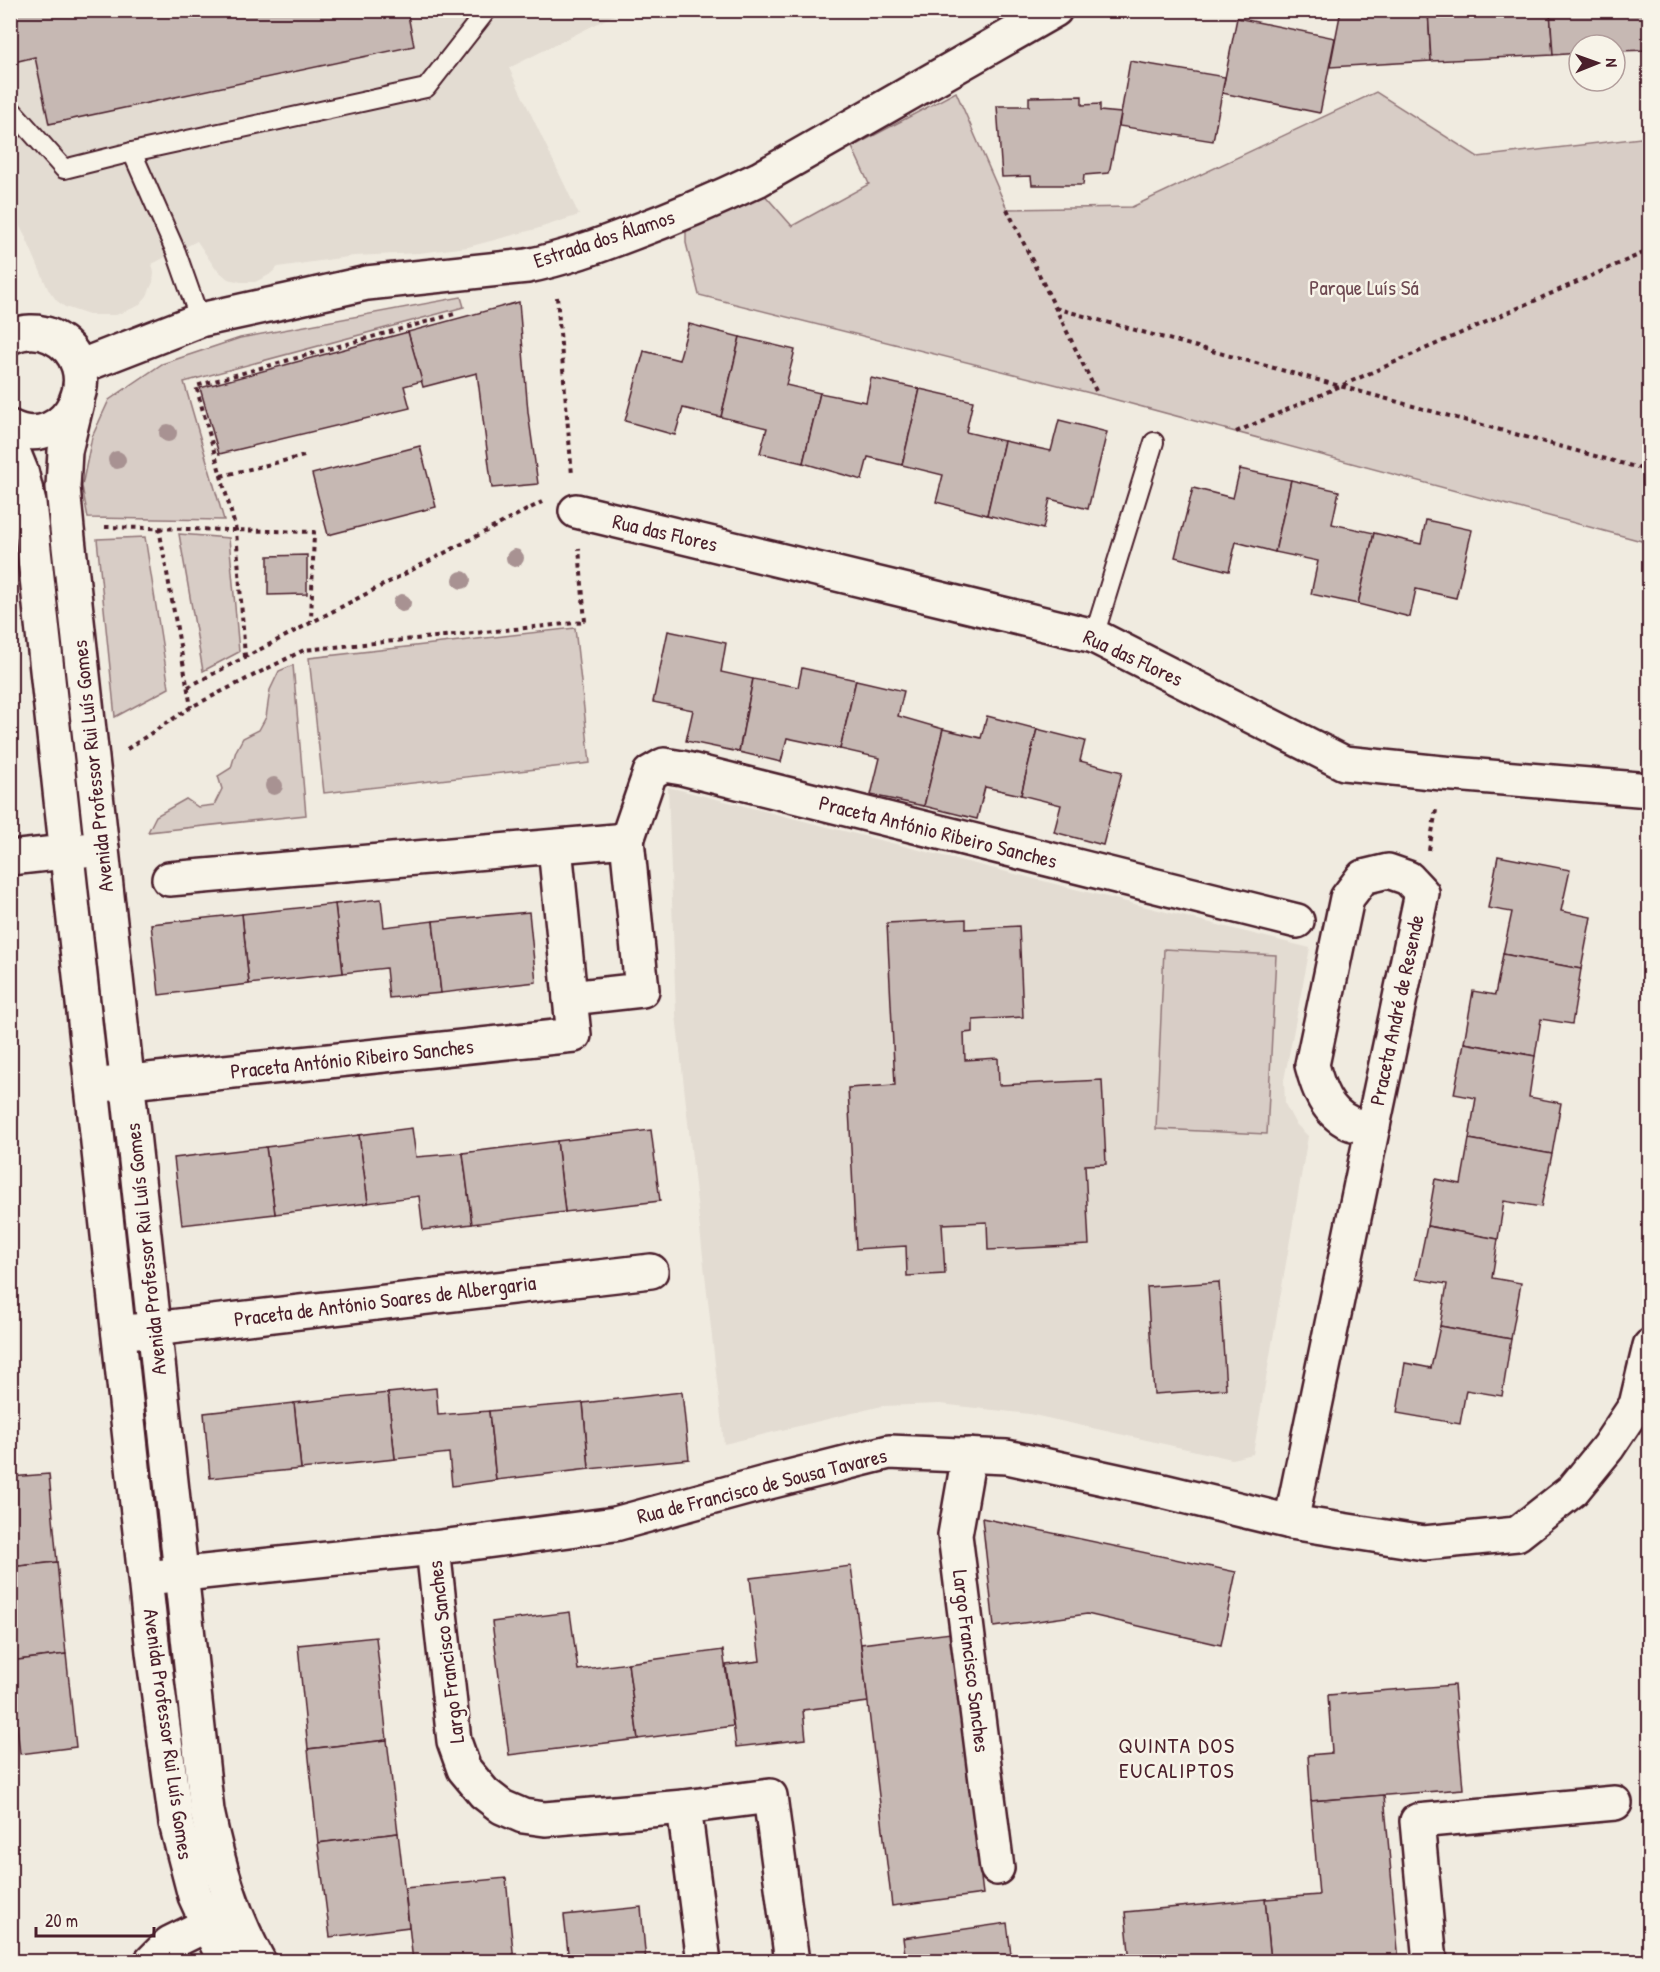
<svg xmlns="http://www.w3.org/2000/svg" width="1660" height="1972" font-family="'Patrick Hand',sans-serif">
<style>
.built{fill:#e3dcd2}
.green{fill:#d8cdc6;stroke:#917678;stroke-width:1.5}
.building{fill:#c6b8b3;stroke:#4a1f2b;stroke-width:1.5}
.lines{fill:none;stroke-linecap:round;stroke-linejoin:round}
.lane-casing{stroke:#4a1f2b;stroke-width:22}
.street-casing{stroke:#4a1f2b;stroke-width:38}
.secondary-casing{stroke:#4a1f2b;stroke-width:38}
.path{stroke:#4a1f2b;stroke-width:4;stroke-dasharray:4.5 4.5;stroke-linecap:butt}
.lane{stroke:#f7f3e8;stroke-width:18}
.street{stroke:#f7f3e8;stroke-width:33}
.secondary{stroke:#f7f3e8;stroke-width:33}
.tree{fill:#a89292}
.labels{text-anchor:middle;stroke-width:5;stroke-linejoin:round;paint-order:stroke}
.street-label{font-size:21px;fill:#4a1f2b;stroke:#f7f3e8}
.park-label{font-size:21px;fill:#6e4a52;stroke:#f7f3e8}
.neighbourhood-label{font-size:22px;letter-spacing:1.5px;fill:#4a1f2b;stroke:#f7f3e8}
</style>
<rect width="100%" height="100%" fill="#f0ebe0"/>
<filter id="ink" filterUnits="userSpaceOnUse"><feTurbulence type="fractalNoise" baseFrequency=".0167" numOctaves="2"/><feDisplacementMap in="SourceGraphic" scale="12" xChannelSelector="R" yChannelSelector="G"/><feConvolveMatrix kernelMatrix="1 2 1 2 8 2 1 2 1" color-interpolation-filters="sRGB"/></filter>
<g filter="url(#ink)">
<g class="built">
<path d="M10 11H622L509 68 579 215 536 229 468 247 419 253 354 256 278 267 269 275 255 282H241L228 279 215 268 197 241 152 264 154 273 153 282 147 296 138 306 116 315H89L65 307 57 301 48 289 26 238 11 210Z"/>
<path d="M668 787 1310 948 1284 1080 1285 1104 1295 1123 1308 1136 1253 1454 1232 1459 1029 1414 940 1404 882 1406 724 1444 676 1015Z"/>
</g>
<g class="green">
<path d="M956 92 1007 209 1132 207 1376 92 1478 157 1649 137V543L1098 395 699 295 686 243V225L762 192 792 226 869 184 852 147Z"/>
<path d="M461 297 464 307 184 382 224 520 88 518 82 486 92 437 109 400 162 364 240 338Z"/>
<path d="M179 534 229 538 239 652 203 671Z"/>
<path d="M145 537 169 688 115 717 97 539Z"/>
<path d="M575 628 590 763 324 793 309 658Z"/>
<path d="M293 665 306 815 148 832 156 816 186 799 198 807 214 805 222 789 218 776 231 768 236 751 243 738 259 730 266 717 270 690 279 671Z"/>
<path d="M1164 949 1276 955 1267 1134 1156 1129Z"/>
</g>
<g class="building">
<path d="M10 10H407L414 46 49 124 35 57 10 63Z"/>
<path d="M1341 10H1428L1431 61 1330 67Z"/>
<path d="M1428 10H1550L1553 55 1431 61Z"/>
<path d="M1550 10H1650V50L1615 51V45H1579V53L1553 55Z"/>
<path d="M1237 18 1335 38 1320 113 1222 93Z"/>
<path d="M1130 61 1225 77 1213 141 1119 126Z"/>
<path d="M1082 96V105L1100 104V111L1121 113 1109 173 1084 175 1083 185H1032L1031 176 1002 177 997 106H1029V97Z"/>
<path d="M519 302 528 412 538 484 492 488 477 373 423 387 408 332Z"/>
<path d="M689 324 740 337 721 417 683 408 675 435 625 421 644 351 679 360Z"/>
<path d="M408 332 422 381 404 386 410 408 219 454 200 388Z"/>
<path d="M740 337 795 350 786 385 820 393 803 463 760 453 767 428 721 417Z"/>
<path d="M871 378 920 389 902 465 868 457 862 480 803 463 820 393 866 402Z"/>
<path d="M920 389 973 401 966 432 1004 441 987 515 936 502 943 475 902 465Z"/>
<path d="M1059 420 1107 432 1088 509 1050 499 1043 529 987 515 1004 441 1051 451Z"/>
<path d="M420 446 436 507 328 535 312 474Z"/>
<path d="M1240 469 1291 480 1275 552 1236 542 1229 571 1175 557 1193 488 1233 498Z"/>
<path d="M1291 480 1339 491 1332 524 1374 533 1358 604 1311 594 1318 561 1275 552Z"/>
<path d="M1426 520 1472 530 1456 598 1416 589 1410 617 1358 604 1374 533 1421 544Z"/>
<path d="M307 555V594L268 595V556Z"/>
<path d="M668 631 726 643 721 672 753 679 739 752 686 741 693 710 653 702Z"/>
<path d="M802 668 856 680 840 749 787 738 781 762 739 752 753 679 798 687Z"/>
<path d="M856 680 904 691 898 716 943 729 924 806 871 795 880 758 840 749Z"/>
<path d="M987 716 1037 729 1021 795 985 787 977 819 924 806 943 729 981 738Z"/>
<path d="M1037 729 1085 741 1080 761 1122 772 1103 845 1054 832 1061 805 1021 795Z"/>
<path d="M1498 856 1570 870 1561 911 1591 917 1581 969 1503 954 1512 912 1488 908Z"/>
<path d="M381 899 384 927 433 921 441 993 389 998 386 968 343 973 335 904Z"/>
<path d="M335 904 343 973 249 984 242 914Z"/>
<path d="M529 912 536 982 441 993 433 921Z"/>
<path d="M242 914 249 984 159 995 151 924Z"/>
<path d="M966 919V929L1019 926 1023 1017 973 1020V1032L964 1033 965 1060 998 1058 999 1085 1102 1080 1106 1164 1085 1165 1089 1245 988 1250 987 1222 942 1224 945 1274 907 1276 906 1246 856 1249 848 1088 895 1085 887 923Z"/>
<path d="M1503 954 1581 969 1572 1024 1541 1019 1535 1056 1464 1043 1473 991 1495 995Z"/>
<path d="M1464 1043 1535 1056 1529 1097 1561 1103 1552 1154 1469 1139 1476 1098 1454 1094Z"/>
<path d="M412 1128 416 1157 463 1153 472 1224 423 1230 419 1196 368 1203 359 1135Z"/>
<path d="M651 1130 660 1201 565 1212 557 1141Z"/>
<path d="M359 1135 368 1203 275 1214 266 1147Z"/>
<path d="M1469 1139 1552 1154 1541 1207 1504 1201 1498 1239 1427 1226 1435 1179 1461 1184Z"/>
<path d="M557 1141 565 1212 472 1224 463 1153Z"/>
<path d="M266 1147 275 1214 182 1225 174 1158Z"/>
<path d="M1427 1226 1498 1239 1492 1278 1521 1283 1511 1339 1440 1326 1447 1284 1416 1279Z"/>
<path d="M1219 1282 1226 1389 1154 1394 1147 1287Z"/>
<path d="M1440 1326 1511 1339 1502 1396 1466 1390 1460 1424 1397 1413 1405 1363 1431 1368Z"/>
<path d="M436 1388 438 1415 489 1411 496 1480 452 1486 449 1453 395 1459 388 1393Z"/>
<path d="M682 1392 689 1459 589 1469 583 1403Z"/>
<path d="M388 1393 395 1459 301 1469 294 1403Z"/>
<path d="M10 1402 18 1477H10Z"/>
<path d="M294 1403 301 1469 210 1478 204 1413Z"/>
<path d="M583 1403 589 1469 496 1480 489 1411Z"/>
<path d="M49 1474 57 1562 10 1567V1477Z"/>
<path d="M982 1518 1236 1572 1221 1645 1087 1614 994 1627Z"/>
<path d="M57 1562 66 1654 10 1661V1567Z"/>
<path d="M851 1566 868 1702 803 1710 806 1739 736 1747 726 1665 760 1661 750 1578Z"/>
<path d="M570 1612 578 1670 628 1663 638 1739 509 1755 492 1622Z"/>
<path d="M951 1633 983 1894 892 1906 861 1644Z"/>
<path d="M376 1637 387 1740 308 1749 298 1645Z"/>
<path d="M723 1650 733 1726 638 1739 628 1663Z"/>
<path d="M66 1654 76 1747 20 1754 10 1661Z"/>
<path d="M1454 1685 1463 1789 1311 1801 1308 1755 1332 1753 1328 1695Z"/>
<path d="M387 1740 398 1833 318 1843 308 1749Z"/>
<path d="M1384 1795 1399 1962H1271L1265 1899 1319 1895 1311 1801Z"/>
<path d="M398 1833 409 1927 330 1937 318 1843Z"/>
<path d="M506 1878 514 1962H413L405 1888Z"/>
<path d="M1265 1899 1271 1962H1130L1125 1912Z"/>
<path d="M641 1907 646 1962H569L564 1915Z"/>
<path d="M1007 1923 1012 1962H906L903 1938Z"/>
</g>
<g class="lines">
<defs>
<g id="lane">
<path d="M10 108 64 169 132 152"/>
<path d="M200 320 176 252 132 152 426 88 487 10"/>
<path d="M1094 636 1154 442"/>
</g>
<g id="street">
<path d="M79 367 200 320 287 301 367 283 527 266C563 259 598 246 632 233 675 217 717 199 759 179L1055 10"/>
<path d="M576 511 1094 636 1344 763 1442 773 1650 790"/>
<path d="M627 840 650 773 664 765 682 768 1297 921"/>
<path d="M10 858 102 848"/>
<path d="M1388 871 1408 878 1422 893 1373 1126C1366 1126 1356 1126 1350 1123 1326 1112 1318 1088 1312 1065L1347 898 1363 877Z"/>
<path d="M169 879 627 840 642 990 570 998 555 847"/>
<path d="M92 1086 574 1035 570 998"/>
<path d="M119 1333 651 1271"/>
<path d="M969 1455 955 1535 997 1868"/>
<path d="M1291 1522 1373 1126"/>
<path d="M433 1548 454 1741 464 1769 484 1793 502 1807 523 1816 545 1819 684 1807 770 1796 792 1962"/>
<path d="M146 1578 433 1548 615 1524 765 1483 889 1452 1007 1457 1163 1491 1291 1522 1424 1543 1517 1534 1573 1490 1608 1447 1636 1405 1650 1346"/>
<path d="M684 1807 704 1962"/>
<path d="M151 1962 170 1943 233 1912"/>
<path d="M1430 1962 1417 1821 1615 1803"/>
</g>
<g id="secondary">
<path d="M10 337C23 331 38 330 51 336 112 365 68 456 10 427"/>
<path d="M77 402 65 451 63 487 67 529 207 1811C218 1864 232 1914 259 1962"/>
<path d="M10 444 21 471 29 503 153 1652 176 1823 195 1896 225 1962"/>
</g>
</defs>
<use href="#lane" class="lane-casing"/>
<use href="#street" class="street-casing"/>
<use href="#secondary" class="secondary-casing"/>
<g class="path">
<path d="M1007 209 1098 395"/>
<path d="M557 297 572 475"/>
<path d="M1055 308 1650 471"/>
<path d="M1236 432 1650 250"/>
<path d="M221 476 308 455"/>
<path d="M105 527 314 532 311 621"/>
<path d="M159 528 191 707"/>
<path d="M245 657 236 530 196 386 458 313"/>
<path d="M188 687 542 502"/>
<path d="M127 749 191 707 304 650 585 622 579 548"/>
<path d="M1429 850 1436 810"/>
</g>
<use href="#lane" class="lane"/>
<use href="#street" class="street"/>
<use href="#secondary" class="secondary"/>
</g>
<g class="tree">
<circle cx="168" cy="433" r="9"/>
<circle cx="117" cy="460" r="9"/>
<circle cx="515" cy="558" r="9"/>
<circle cx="462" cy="580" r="9"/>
<circle cx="402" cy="603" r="9"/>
<circle cx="274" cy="786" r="9"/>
</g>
</g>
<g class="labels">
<g class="street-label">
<text transform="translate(604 239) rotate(-18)" y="7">Estrada dos Álamos</text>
<text transform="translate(665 533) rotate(13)" y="7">Rua das Flores</text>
<text transform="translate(1133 658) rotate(25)" y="7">Rua das Flores</text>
<text transform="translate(93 766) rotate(-96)" y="7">Avenida Professor Rui Luís Gomes</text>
<text transform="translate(938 832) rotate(14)" y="7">Praceta António Ribeiro Sanches</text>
<text transform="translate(1397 1010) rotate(-78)" y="7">Praceta André de Resende</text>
<text transform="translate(352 1059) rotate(-6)" y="7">Praceta António Ribeiro Sanches</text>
<text transform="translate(146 1249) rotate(-96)" y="7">Avenida Professor Rui Luís Gomes</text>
<text transform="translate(385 1301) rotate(-7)" y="7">Praceta de António Soares de Albergaria</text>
<text transform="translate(762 1486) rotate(-14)" y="7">Rua de Francisco de Sousa Tavares</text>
<text transform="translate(446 1652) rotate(-97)" y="7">Largo Francisco Sanches</text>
<text transform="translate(971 1661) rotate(83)" y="7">Largo Francisco Sanches</text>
<text transform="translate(168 1734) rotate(82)" y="7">Avenida Professor Rui Luís Gomes</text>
</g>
<g class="park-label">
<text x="1364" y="295">Parque Luís Sá</text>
</g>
<g class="neighbourhood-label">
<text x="1177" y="1753">QUINTA DOS<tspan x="1177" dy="25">EUCALIPTOS</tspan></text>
</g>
</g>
<rect width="1660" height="1972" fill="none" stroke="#f7f3e8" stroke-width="36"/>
<rect x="18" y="18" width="1624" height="1936" fill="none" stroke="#4a1f2b" stroke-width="2" filter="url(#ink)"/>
<g transform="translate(1597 63) rotate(89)"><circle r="28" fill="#f7f3e8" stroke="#b29e9c" stroke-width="1.5"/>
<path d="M0-4.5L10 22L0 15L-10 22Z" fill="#4a1f2b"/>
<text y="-9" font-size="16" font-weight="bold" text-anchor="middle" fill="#4a1f2b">N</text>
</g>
<path d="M36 1927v9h118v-9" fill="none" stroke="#4a1f2b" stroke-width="3"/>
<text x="45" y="1927" font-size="18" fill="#4a1f2b" stroke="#f7f3e8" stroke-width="4.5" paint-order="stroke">20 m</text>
</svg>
